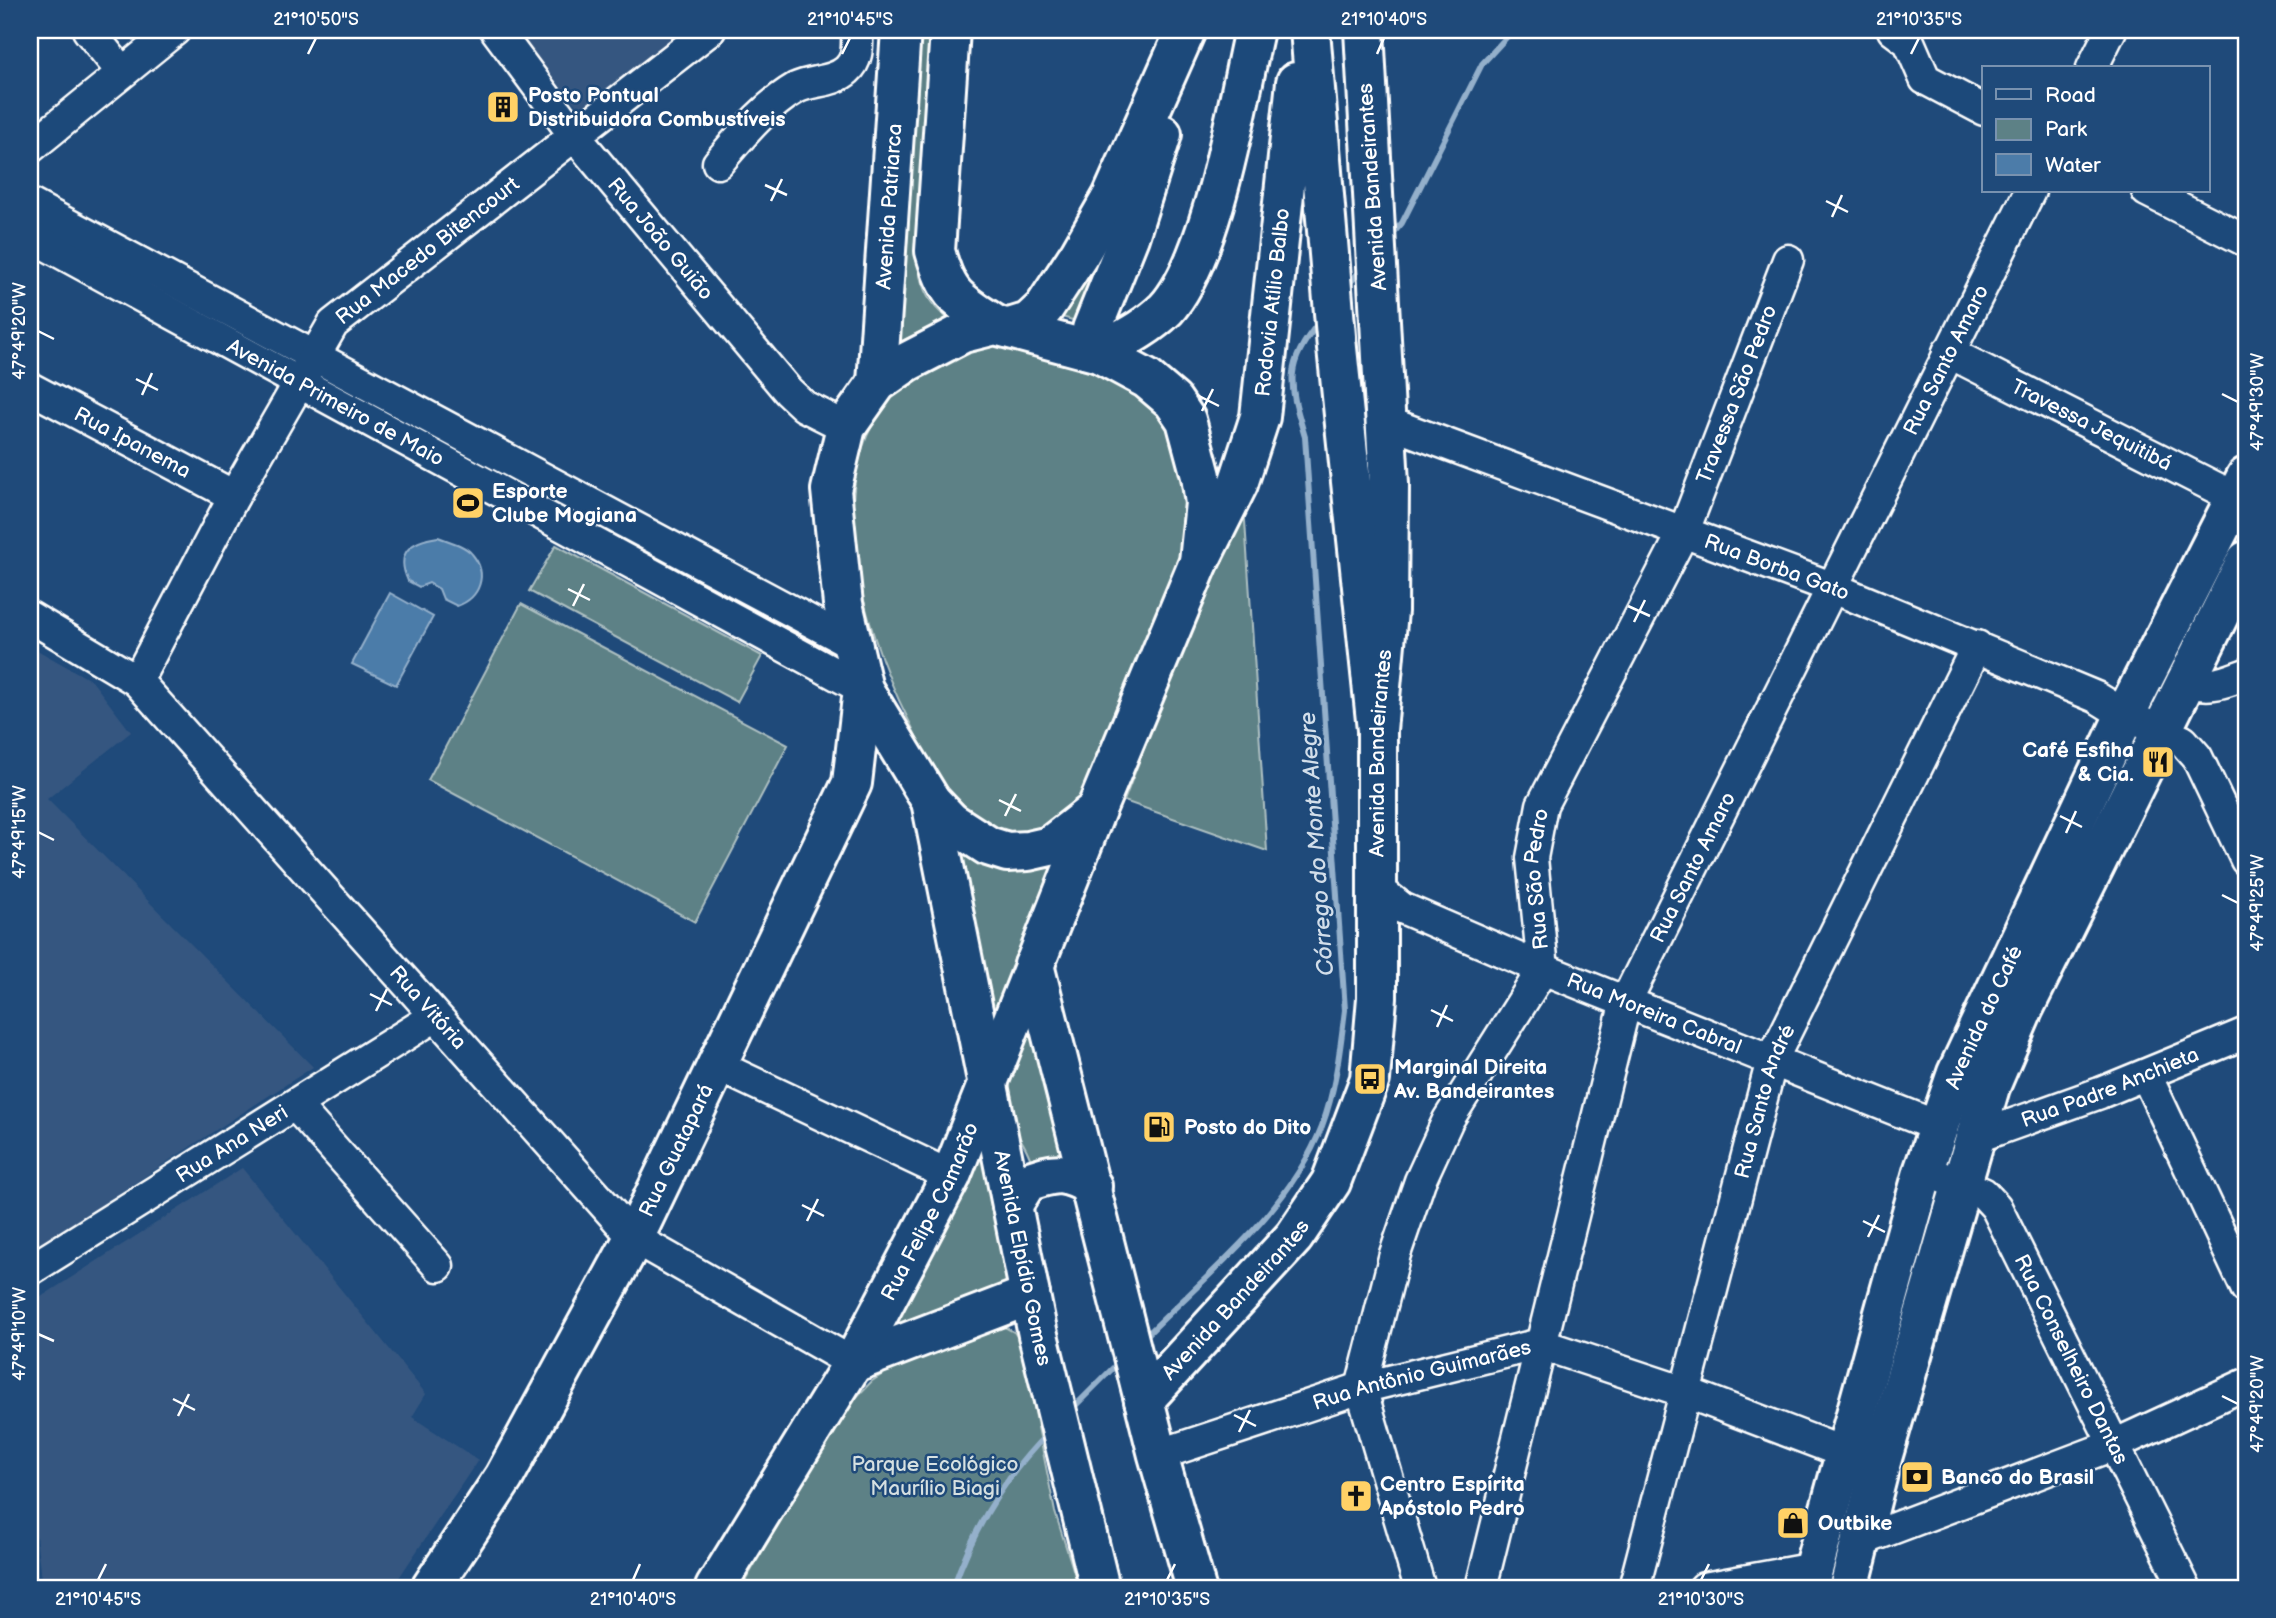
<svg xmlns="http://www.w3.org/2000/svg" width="2276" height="1618" font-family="'Balsamiq Sans',sans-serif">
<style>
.built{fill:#365780}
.green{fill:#5d8186;stroke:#aec0c2;stroke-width:2}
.water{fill:#4c7ca9;stroke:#94b0cb;stroke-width:2}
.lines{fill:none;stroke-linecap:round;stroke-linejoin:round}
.stream{stroke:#94b0cb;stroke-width:6}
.minor-casing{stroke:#fff;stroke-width:35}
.major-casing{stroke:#fff;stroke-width:44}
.highway-casing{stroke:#fff;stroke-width:44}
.minor{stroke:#1f4a7a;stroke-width:30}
.major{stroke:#1f4a7a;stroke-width:38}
.highway{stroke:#1f4a7a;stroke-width:38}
.ticks{fill:none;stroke:#fff;stroke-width:2.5}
.labels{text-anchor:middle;stroke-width:5;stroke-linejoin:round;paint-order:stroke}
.poi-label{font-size:21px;font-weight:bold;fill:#fff;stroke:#1f4a7a;text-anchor:start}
.street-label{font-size:21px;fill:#fff;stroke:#1f4a7a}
.park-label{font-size:21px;fill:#d6e0e1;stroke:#1f4a7a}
.water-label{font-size:23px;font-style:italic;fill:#d2deea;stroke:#1f4a7a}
.neatline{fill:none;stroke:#fff;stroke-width:2.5}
.ticks-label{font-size:18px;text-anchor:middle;fill:#fff}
</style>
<rect width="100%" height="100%" fill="#1f4a7a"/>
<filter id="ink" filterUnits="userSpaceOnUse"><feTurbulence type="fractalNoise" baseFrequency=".0143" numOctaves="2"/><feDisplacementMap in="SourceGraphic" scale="14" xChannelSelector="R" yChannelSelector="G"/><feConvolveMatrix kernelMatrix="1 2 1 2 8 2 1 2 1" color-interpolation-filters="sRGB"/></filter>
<g filter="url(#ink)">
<g class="built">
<path d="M513 30H692L585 116Z"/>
<path d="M30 646 92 681 131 732 47 799 313 1067 30 1251Z"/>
<path d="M242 1168 426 1394 412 1417 478 1460 392 1588H42L30 1483V1304Z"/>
</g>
<g class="green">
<path d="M913 30H935L920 276C925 296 934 310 953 322L926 329 892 346Z"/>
<path d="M1145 159 1080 322 1050 314Z"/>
<path d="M1002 342 1065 354 1145 398 1173 430 1187 486 1181 554 1175 572 1074 813 1069 822 1008 838C993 829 956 810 945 798 936 787 918 738 909 721 861 627 807 448 918 375 944 359 973 350 1002 342Z"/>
<path d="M1243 491 1267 851 1124 801Z"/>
<path d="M556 545 762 656 737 702 529 591Z"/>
<path d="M521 604 788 745 695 922 428 780Z"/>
<path d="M954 847 1043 861 1053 870 994 1013 989 1012Z"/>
<path d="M1033 1017 1066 1147 1062 1156 1031 1161C1027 1147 1020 1139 1013 1127 992 1090 1018 1051 1033 1017Z"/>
<path d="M985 1140 1015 1283 888 1330Z"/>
<path d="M1001 1325 1014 1332 1021 1342 1055 1512 1079 1588H741L847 1407 872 1381 897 1365Z"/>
</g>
<g class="water">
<path d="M438 537C448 541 465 545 472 554 489 574 480 598 457 606L443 599 439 589 429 583 419 587 408 581C395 553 410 541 438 537Z"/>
<path d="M390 593 433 617 396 685 352 664Z"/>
</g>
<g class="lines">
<g class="stream">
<path d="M1390 237 1402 223 1482 64 1513 30"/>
<path d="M1346 287 1362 269"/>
<path d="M1144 1338C1207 1274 1289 1212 1322 1126 1336 1088 1340 1049 1345 1010L1305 437C1289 383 1283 367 1320 321"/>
<path d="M1072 1409 1121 1360"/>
<path d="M953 1588C973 1530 1005 1476 1049 1432"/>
</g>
<defs>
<g id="minor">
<path d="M88 30 122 72"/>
<path id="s1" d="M496 30 574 135 788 391 804 406 846 427"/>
<path d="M1893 30 1909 42 1925 79 1984 110"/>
<path d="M2092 68 2111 30"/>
<path d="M30 148 175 30"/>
<path d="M718 163C741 136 765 106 796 88 812 80 833 83 847 70 859 60 857 44 857 30"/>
<path d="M2147 191 2246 241"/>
<path d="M30 204 853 644"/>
<path id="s2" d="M30 236 863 689"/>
<path id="s3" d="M1948 352 2236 498"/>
<path id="s4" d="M30 388 234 496"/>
<path id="s5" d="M1387 422 1831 587 2096 697 2125 715 2183 741 2197 757 2246 860"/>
<path id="s6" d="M30 617 137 681 634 1238 853 1363"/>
<path d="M2185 680C2209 690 2224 682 2246 674"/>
<path id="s7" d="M137 681 234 496 333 324 710 30"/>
<path id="s8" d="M1378 889 1402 908 1543 969 1939 1127"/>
<path d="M716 1065 951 1176"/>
<path d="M2146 1075 2246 1288"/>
<path d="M296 1106 438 1266"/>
<path id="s9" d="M1974 1138 2100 1093 2246 1033"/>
<path id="s10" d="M1941 1177 1983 1193 1996 1207 2185 1588"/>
<path id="s11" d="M30 1270 434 1017"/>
<path id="s12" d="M1158 1455 1361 1388 1540 1344 1685 1392 1845 1453"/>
<path d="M1860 1541 2116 1444 2246 1384"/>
<path id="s13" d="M1420 1588 1361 1388 1395 1254 1420 1181 1448 1120 1543 969 1532 858 1542 805 1684 531 1788 260"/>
<path id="s14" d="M1481 1588 1626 1001 2030 191"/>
<path id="s15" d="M1634 1588 1772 1060 1977 646"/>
<path d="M1704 1588 1814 1568"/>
</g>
<g id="major">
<path d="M950 30 935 251C948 298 957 299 995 325"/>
<path d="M1013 327 1029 322 1044 308 1080 253 1112 197 1186 30"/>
<path d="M1099 353 1093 341 1092 329 1129 237 1162 134"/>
<path id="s16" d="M877 383 901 30"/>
<path id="s17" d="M931 801 1038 1335 1100 1588"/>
<path d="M1034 965 1158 1455 1196 1588"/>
<path d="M1012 1206 1027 1182C1057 1171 1064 1171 1092 1186"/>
<path d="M853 1363 1030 1295"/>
<path id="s18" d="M1144 1400 1294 1237 1331 1182 1370 1079 1377 998V730L1388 611 1389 484 1364 30"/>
<path id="s19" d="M431 1588 504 1477 634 1238 852 783 863 689"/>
<path id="s20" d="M715 1588 853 1363 951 1176 1096 810 1199 562 1205 503 1201 476 1186 420 1173 401 1147 379 1099 353 995 325 963 333 907 362 877 383 846 427 831 490 843 604 863 689 931 801 951 822 988 846 1007 852 1028 851 1050 846 1096 810"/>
<path id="s21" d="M1808 1588 1923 1172 1957 1073 2125 715 2246 477"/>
<path d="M1849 1588 1880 1465 1990 1087 2023 1010 2246 561"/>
</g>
<g id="highway">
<path d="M1310 30 1337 348 1377 730"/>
<path d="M1099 353C1122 340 1147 328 1166 309 1213 258 1238 100 1254 30"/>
<path id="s22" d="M1199 562 1238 484 1260 417 1296 82"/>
</g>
</defs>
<use href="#minor" class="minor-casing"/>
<use href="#major" class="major-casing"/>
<use href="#highway" class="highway-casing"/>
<use href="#minor" class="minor"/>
<use href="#major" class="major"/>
<use href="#highway" class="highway"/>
</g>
</g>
<path class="ticks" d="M308 54 316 38M842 54 850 38M1377 54 1384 38M1911 54 1919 38M765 185 787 195M771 201 782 179M1826 201 1848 212M1832 217 1842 195M38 331 54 339M136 379 158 390M2222 394 2238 402M142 395 152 373M1197 395 1219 406M1202 411 1213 389M568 589 590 600M573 606 584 584M1628 606 1650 616M1634 622 1645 600M999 800 1021 811M1005 816 1016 794M2060 816 2082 827M38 832 54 840M2066 833 2076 811M2222 895 2238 903M370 994 392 1005M1431 1010 1453 1021M376 1011 387 989M1437 1027 1447 1005M802 1205 824 1216M807 1221 818 1199M1863 1221 1885 1232M1868 1237 1879 1215M38 1334 54 1341M2222 1396 2238 1404M173 1399 195 1410M1234 1415 1256 1426M178 1416 189 1394M1239 1432 1250 1410M98 1580 106 1564M633 1580 640 1564M1167 1580 1175 1564M1701 1580 1709 1564"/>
<defs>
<symbol id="building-square" viewBox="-11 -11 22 22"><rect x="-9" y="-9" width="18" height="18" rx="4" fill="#ffd166" stroke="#1f4a7a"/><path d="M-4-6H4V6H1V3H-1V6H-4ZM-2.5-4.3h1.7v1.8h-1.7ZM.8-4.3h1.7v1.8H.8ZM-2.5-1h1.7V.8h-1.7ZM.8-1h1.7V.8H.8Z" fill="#111"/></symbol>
<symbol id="stadium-square" viewBox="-11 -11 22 22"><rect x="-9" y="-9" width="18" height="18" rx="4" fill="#ffd166" stroke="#1f4a7a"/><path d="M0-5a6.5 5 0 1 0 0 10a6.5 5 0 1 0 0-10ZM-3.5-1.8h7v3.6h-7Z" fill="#111"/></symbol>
<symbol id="restaurant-square" viewBox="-11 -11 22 22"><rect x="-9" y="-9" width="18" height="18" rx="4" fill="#ffd166" stroke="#1f4a7a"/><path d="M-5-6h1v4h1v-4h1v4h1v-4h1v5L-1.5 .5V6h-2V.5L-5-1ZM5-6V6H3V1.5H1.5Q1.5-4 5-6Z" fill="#111"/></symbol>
<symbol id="bus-square" viewBox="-11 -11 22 22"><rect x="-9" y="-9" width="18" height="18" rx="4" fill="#ffd166" stroke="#1f4a7a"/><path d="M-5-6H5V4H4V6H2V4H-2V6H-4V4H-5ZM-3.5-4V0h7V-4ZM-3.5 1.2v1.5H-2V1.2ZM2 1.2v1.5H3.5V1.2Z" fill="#111"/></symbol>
<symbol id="fuel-square" viewBox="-11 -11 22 22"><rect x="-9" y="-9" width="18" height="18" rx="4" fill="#ffd166" stroke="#1f4a7a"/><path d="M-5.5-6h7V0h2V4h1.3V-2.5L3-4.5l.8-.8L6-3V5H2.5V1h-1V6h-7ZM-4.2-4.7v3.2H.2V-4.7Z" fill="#111"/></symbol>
<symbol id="bank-square" viewBox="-11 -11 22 22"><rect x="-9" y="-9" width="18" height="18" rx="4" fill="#ffd166" stroke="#1f4a7a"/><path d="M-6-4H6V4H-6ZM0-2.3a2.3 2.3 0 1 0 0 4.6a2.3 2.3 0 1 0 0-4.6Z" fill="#111"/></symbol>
<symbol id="church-square" viewBox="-11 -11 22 22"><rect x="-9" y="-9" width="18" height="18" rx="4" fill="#ffd166" stroke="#1f4a7a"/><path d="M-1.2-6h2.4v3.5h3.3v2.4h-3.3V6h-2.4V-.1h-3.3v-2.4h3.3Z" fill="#111"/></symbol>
<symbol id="shop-square" viewBox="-11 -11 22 22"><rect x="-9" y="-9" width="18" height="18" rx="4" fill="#ffd166" stroke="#1f4a7a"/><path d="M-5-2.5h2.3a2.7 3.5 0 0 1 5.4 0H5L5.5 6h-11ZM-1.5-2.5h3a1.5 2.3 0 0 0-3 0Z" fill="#111"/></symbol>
</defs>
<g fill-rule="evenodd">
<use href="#building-square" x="484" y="88" width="38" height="38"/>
<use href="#stadium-square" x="449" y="484" width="38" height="38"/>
<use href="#restaurant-square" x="2139" y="743" width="38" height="38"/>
<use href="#bus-square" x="1351" y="1060" width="38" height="38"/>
<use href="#fuel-square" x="1140" y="1108" width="38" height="38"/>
<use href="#bank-square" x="1898" y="1458" width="38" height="38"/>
<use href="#church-square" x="1337" y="1477" width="38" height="38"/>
<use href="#shop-square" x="1774" y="1504" width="38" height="38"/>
</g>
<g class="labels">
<g class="poi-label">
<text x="528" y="102">Posto Pontual<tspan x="528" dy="24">Distribuidora Combustíveis</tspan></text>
<text x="492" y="498">Esporte<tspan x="492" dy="24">Clube Mogiana</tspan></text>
<text x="2134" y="757" text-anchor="end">Café Esfiha<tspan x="2134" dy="24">&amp; Cia.</tspan></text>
<text x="1394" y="1074">Marginal Direita<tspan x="1394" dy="24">Av. Bandeirantes</tspan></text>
<text x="1184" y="1134">Posto do Dito</text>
<text x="1941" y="1484">Banco do Brasil</text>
<text x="1380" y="1491">Centro Espírita<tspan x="1380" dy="24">Apóstolo Pedro</tspan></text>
<text x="1818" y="1530">Outbike</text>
</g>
<g class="street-label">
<text transform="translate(1372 187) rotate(-94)" y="7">Avenida Bandeirantes</text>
<text dy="7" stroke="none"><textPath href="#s16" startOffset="177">Avenida Patriarca</textPath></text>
<text dy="7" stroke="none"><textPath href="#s1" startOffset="266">Rua João Guião</textPath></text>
<text dy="7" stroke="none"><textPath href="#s7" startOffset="527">Rua Macedo Bitencourt</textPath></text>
<text dy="7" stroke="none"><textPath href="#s22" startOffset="273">Rodovia Atílio Balbo</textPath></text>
<text dy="7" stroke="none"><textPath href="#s14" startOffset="1321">Rua Santo Amaro</textPath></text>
<text dy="7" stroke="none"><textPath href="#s13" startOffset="1290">Travessa São Pedro</textPath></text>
<text dy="7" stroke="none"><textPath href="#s2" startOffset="348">Avenida Primeiro de Maio</textPath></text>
<text dy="7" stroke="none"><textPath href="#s3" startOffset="161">Travessa Jequitibá</textPath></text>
<text dy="7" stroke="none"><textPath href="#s4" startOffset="116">Rua Ipanema</textPath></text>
<text dy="7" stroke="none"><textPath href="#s5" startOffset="416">Rua Borba Gato</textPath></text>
<text dy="7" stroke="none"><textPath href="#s18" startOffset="724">Avenida Bandeirantes</textPath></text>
<text dy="7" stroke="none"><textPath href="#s14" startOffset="754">Rua Santo Amaro</textPath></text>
<text dy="7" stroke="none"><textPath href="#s13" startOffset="760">Rua São Pedro</textPath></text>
<text dy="7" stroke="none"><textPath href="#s6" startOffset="562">Rua Vitória</textPath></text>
<text dy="7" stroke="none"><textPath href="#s8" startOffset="304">Rua Moreira Cabral</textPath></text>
<text dy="7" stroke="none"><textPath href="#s21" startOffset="598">Avenida do Café</textPath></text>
<text dy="7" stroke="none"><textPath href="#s9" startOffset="145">Rua Padre Anchieta</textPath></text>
<text dy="7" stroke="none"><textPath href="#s15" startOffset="504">Rua Santo André</textPath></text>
<text dy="7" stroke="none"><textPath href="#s11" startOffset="238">Rua Ana Neri</textPath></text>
<text dy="7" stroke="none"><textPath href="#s19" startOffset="502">Rua Guatapará</textPath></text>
<text dy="7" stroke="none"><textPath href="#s20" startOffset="434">Rua Felipe Camarão</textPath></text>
<text dy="7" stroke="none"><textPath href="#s17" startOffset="466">Avenida Elpídio Gomes</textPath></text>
<text dy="7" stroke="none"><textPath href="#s18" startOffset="136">Avenida Bandeirantes</textPath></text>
<text dy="7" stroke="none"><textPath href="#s10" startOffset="234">Rua Conselheiro Dantas</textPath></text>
<text dy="7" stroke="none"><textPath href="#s12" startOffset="276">Rua Antônio Guimarães</textPath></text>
</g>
<g class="park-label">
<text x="935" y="1471">Parque Ecológico<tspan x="935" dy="24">Maurílio Biagi</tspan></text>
</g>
<g class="water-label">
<text transform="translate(1316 844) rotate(-94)" y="8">Córrego do Monte Alegre</text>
</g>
</g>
<rect width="2276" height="1618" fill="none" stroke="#1f4a7a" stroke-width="77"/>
<rect x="1982" y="66" width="228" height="126" fill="#1f4a7a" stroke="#7992af" stroke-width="2"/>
<rect x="1996" y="89" width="35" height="10" fill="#1f4a7a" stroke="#7992af" stroke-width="2"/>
<text x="2045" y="102" font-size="21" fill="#ffffff">Road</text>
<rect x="1996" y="119" width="35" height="21" fill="#5d8186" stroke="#7992af" stroke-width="2"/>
<text x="2045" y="136" font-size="21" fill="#ffffff">Park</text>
<rect x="1996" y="154" width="35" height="21" fill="#4c7ca9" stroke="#7992af" stroke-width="2"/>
<text x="2045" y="172" font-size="21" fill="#ffffff">Water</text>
<rect x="38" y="38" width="2200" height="1542" class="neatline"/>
<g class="ticks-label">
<text x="316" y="25">21°10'50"S</text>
<text x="850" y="25">21°10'45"S</text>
<text x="1384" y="25">21°10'40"S</text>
<text x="1919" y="25">21°10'35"S</text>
<text transform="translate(19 331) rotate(-90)" y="6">47°49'20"W</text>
<text transform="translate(2257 402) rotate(-90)" y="6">47°49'30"W</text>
<text transform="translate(19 832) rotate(-90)" y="6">47°49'15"W</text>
<text transform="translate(2257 903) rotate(-90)" y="6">47°49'25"W</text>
<text transform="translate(19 1334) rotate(-90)" y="6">47°49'10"W</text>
<text transform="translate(2257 1404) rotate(-90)" y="6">47°49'20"W</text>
<text x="98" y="1605">21°10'45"S</text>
<text x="633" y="1605">21°10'40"S</text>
<text x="1167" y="1605">21°10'35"S</text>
<text x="1701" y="1605">21°10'30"S</text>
</g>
</svg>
